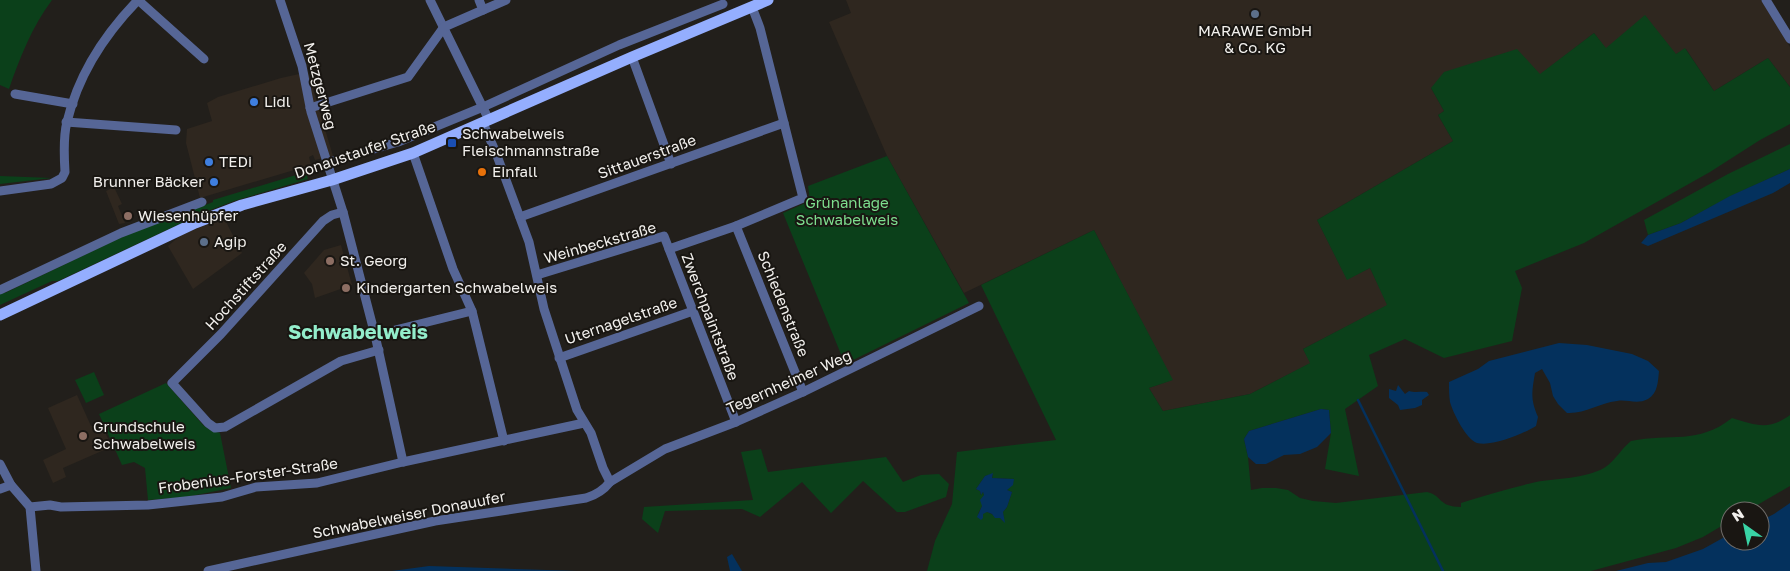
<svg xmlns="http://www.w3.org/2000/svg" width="1790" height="571" font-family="'Golos Text',sans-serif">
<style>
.built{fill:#2f271f}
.green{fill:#0b401a;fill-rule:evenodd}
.water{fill:#04315d}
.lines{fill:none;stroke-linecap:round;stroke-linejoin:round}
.stream{stroke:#04315d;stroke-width:2.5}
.minor{stroke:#566696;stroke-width:9}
.major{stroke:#94aefe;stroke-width:11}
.service-dot{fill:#5c6f8a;stroke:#191612;stroke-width:2}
.shop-dot{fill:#3f7fe0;stroke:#191612;stroke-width:2}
.transit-dot{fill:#1a4fb4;stroke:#191612;stroke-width:2}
.food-dot{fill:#e8710a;stroke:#191612;stroke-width:2}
.education-dot{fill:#8d6e63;stroke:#191612;stroke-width:2}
.labels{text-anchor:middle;stroke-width:4;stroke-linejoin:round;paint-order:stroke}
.poi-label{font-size:15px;fill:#f2f0ed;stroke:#191612;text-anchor:start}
.street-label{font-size:15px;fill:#f2f0ed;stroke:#191612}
.park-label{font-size:15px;fill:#7dde8e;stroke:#191612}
.district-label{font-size:20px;font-weight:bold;fill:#93edcb;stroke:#191612}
</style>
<rect width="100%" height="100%" fill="#221f1b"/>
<g class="built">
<path d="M846 0H1761L1790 47V87L1768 58 1714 91 1686 49 1676 54 1605 48 1594 33 1540 75 1431 88 1444 111 1438 115 1453 141 1317 220 1347 279 1370 268 1388 305 1303 349 1311 363 1250 394 1163 411 1149 388 1172 380 1094 230 964 293 887 156 829 22 851 13Z"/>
<path d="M308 72 333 156 315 160 313 155 309 157 311 165 200 198 186 143 187 129 212 121 207 103 218 97 281 78Z"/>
<path d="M114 187 122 204 118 206 125 223 119 224 106 191Z"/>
<path d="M224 218 242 253 193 289 168 246 181 235Z"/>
<path d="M341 245 352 285 315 298 312 284 304 273 324 250Z"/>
<path d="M77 395 91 426 100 422 111 445 103 448 104 450 63 468 66 477 53 483 43 460 66 449 48 408Z"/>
</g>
<g class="green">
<path d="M0 0H52C32 27 20 57 9 89L0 85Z"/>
<path d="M1645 15 1676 54 1685 48 1714 91 1768 58 1790 87V124L1760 140 1710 172 1584 243 1515 271 1522 288 1512 341 1444 358 1405 339 1369 355 1378 386 1345 409 1359 476 1325 469 1331 433 1329 410 1321 409 1249 431 1244 439 1248 457 1251 490 1262 488H1276L1288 490 1300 498 1313 501 1336 503 1427 492C1442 495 1438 507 1461 507V503C1486 495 1510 488 1536 482 1557 478 1584 479 1604 468 1615 461 1621 449 1631 441 1670 433 1698 445 1732 418 1756 425 1768 431 1790 415V486L1747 511H1730V521L1703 537 1676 548 1591 571H927L935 541 952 504 957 452 1056 440 981 285 1094 230 1173 380 1149 388 1163 411 1250 394 1310 363 1303 349 1387 305 1370 268 1347 280 1317 220 1453 141 1438 115 1444 111 1431 88 1444 72 1517 49 1540 74 1594 33 1606 48ZM993 474 992 478 1014 479 1007 490 1012 492 1007 507 1003 512 1004 522 1000 518 987 512 978 514 982 506 984 495 983 492 981 495 980 491 976 489 985 476Z"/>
<path d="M1790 144V169L1731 196 1681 223 1648 235 1644 220 1728 174Z"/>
<path d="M887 156 969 303 845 364 783 213 810 201 808 186Z"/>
<path d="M306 172 308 179 234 201 205 212 58 281H52L0 305V292L5 293 122 237 213 202V200Z"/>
<path d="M0 176 52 178 0 184Z"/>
<path d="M94 372 104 395 86 403 75 380Z"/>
<path d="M166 383 203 425 210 430 220 433 231 488 186 497 148 500 145 468 134 462 122 465 99 414Z"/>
<path d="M761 449 768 472 886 457 903 482 921 475 939 474 949 484 946 497 905 512H897L863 481 831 513 802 482 760 517 742 509 665 511 658 533 642 519 644 507 753 500 741 452Z"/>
</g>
<g class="water">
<path d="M1790 169V183L1773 193 1648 246 1641 243 1648 235 1681 223 1730 196Z"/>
<path d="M1559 343 1587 345 1632 354 1648 361 1659 371C1658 381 1658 393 1648 399 1637 405 1627 399 1617 401 1599 403 1585 414 1567 413L1558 404 1553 396 1550 383 1542 369 1535 373C1532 391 1530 399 1538 417L1536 426C1523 434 1492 447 1477 443 1466 439 1453 413 1450 402 1449 396 1449 389 1449 382L1478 369 1489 361Z"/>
<path d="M1398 385 1405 394 1409 391C1416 393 1421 391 1427 392L1429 395 1422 400V405L1415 408 1400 410 1398 405 1389 398V389L1396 391Z"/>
<path d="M1321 409 1329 410 1331 433 1317 447 1300 454 1284 455 1266 464H1256L1248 457 1244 439 1249 431Z"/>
<path d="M993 473 992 478 1014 479 1013 485 1007 490 1012 492 1007 507 1003 512 1005 523 1000 518H995L992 514 987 512 983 514V518L981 520 977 517 982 506 980 500 984 495 983 492 981 495 980 491 976 489 985 476Z"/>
<path d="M1790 503V571H1616L1648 563 1666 562 1703 549 1730 534V541H1760V521L1774 514Z"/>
<path d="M732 554 742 571H730L727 557Z"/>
<path d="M429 566 577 571H392Z"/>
</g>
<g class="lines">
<path class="stream" d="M1358 400 1443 571"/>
<g class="minor">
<path d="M138 0 204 59"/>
<path d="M280 0 302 66 311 112 343 212 375 335 403 462"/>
<path d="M430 0 489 120"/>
<path d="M1766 0 1790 39"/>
<path d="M483 10 506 0"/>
<path d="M632 57 671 164"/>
<path d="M15 94 73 104"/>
<path d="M310 108 408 77 444 27 483 10 479 0"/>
<path d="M66 122 176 130"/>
<path d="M483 123 496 153 529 242 544 309 577 410 591 433 603 468 610 482"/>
<path d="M413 153 453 269 472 311 504 441"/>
<path d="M326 163 398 142 483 107 619 45 723 4"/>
<path d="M0 191 51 184 62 178 65 172C64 156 63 137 67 122 78 75 105 34 138 0"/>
<path d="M343 212 332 215 323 221 221 334 172 383 208 423 215 428 225 427 341 361 379 350"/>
<path d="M520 217 784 123"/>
<path d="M736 226 803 392"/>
<path d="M669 249 736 422"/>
<path d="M537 275 664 236 669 249 736 226 803 198 760 28 752 7"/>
<path d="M0 290 121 233 202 202"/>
<path d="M375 335 472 311"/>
<path d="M559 358 693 311"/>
<path d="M0 464 11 485 30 507 36 571"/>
<path d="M0 489 11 485"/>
<path d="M30 507 50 505 61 507 148 505 222 497 256 487 317 483 403 462 584 423"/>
<path d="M208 571 435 521 586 498C596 495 603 491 610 482L665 449 736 422 803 392 979 306"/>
</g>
<path class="major" d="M0 315 195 223 242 205 332 180 413 153 632 57 768 0"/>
</g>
<g class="service-dot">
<circle cx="1255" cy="14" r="5"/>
<circle cx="204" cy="242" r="5"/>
</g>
<g class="shop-dot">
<circle cx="254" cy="102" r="5"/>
<circle cx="209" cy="162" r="5"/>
<circle cx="214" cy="182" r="5"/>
</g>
<rect class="transit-dot" x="447" y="138" width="10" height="10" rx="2.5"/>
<circle class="food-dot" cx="482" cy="172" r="5"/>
<g class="education-dot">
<circle cx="128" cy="216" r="5"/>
<circle cx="330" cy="261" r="5"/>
<circle cx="346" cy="288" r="5"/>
<circle cx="83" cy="436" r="5"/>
</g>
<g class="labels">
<g class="poi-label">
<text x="1255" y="36" text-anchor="middle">MARAWE GmbH<tspan x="1255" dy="17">&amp; Co. KG</tspan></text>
<text x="264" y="107">Lidl</text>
<text x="462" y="139">Schwabelweis<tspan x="462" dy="17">Fleischmannstraße</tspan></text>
<text x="219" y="167">TEDi</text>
<text x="492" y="177">Einfall</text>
<text x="204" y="187" text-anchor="end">Brunner Bäcker</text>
<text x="138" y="221">Wiesenhüpfer</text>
<text x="214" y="247">Agip</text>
<text x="340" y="266">St. Georg</text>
<text x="356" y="293">Kindergarten Schwabelweis</text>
<text x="93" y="432">Grundschule<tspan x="93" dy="17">Schwabelweis</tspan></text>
</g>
<g class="street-label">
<text transform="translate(320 86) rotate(75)" y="5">Metzgerweg</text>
<text transform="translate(365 150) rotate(-19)" y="5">Donaustaufer Straße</text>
<text transform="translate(647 157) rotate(-20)" y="5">Sittauerstraße</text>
<text transform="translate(600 243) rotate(-16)" y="5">Weinbeckstraße</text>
<text transform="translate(246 286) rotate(-48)" y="5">Hochstiftstraße</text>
<text transform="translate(783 304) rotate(68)" y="5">Schiedenstraße</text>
<text transform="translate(710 317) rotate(69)" y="5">Zwerchpaintstraße</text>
<text transform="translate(621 321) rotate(-19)" y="5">Uternagelstraße</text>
<text transform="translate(789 382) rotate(-24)" y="5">Tegernheimer Weg</text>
<text transform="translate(248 476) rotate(-8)" y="5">Frobenius-Forster-Straße</text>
<text transform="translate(409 515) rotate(-11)" y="5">Schwabelweiser Donauufer</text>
</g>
<g class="park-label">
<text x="847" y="208">Grünanlage<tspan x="847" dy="17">Schwabelweis</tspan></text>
</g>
<g class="district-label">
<text x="358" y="339">Schwabelweis</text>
</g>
</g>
<g transform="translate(1745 526) rotate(327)"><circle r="24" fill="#191612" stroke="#706d6a"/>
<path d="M0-4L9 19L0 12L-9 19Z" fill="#39d4a5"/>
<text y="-8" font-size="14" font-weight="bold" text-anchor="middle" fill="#f2f0ed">N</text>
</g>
</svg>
